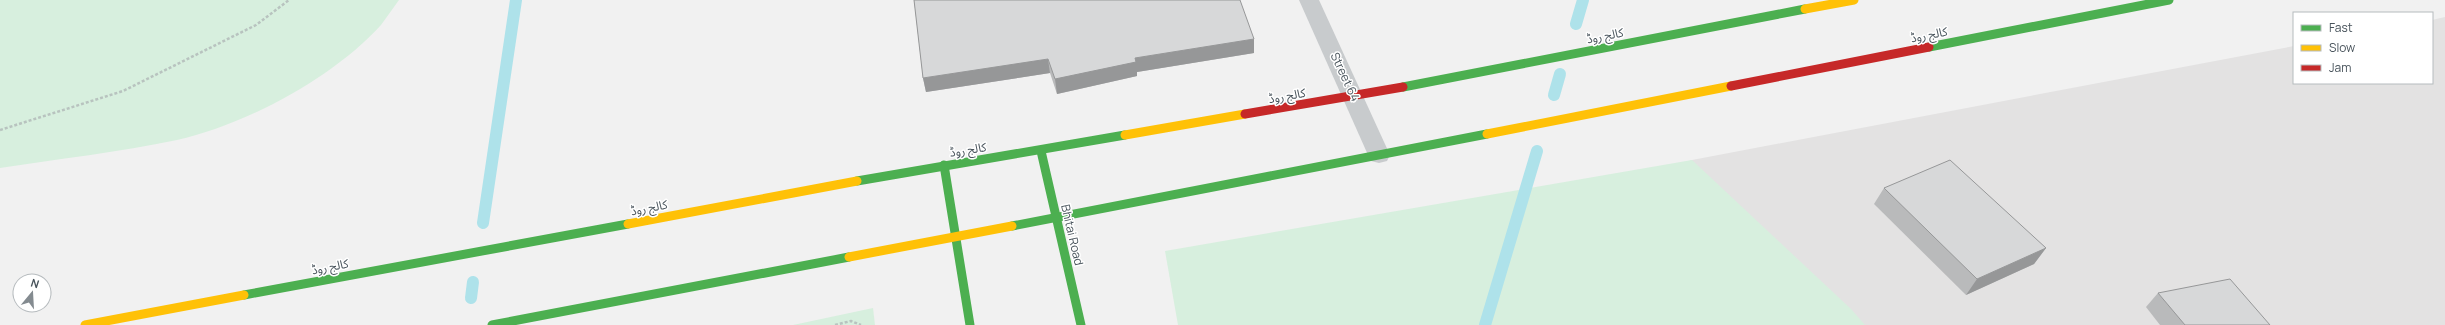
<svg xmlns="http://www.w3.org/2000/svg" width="2445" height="325" font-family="Manrope,'Noto Sans Arabic',sans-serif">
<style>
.education{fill:#e3e2e2}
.green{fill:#d7efde}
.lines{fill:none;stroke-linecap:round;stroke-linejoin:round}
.stream{stroke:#aee2ea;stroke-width:12}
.path{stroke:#b8c3bf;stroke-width:2.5;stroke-dasharray:3 2;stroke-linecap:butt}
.street{fill:#c8cbcd;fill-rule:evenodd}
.fast{stroke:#4caf50;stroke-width:9}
.slow{stroke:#ffc107;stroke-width:9}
.jam{stroke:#c62828;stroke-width:9}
.wall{fill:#b9babb}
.shaded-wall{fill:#969798}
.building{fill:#d7d8d9;stroke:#969798}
.labels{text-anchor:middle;stroke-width:3;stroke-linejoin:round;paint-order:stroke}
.street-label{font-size:12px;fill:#49545c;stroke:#fff}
</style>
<rect width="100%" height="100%" fill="#f1f1f1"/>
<path class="education" d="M2445 17V325H1645L1568 200 1692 160 2294 46V83H2432V20Z"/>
<g class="green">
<path d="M0 0H399C393 8 387 17 381 25 334 77 246 125 177 140 119 152 59 159 0 168Z"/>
<path d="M1692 160 1851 309 1865 325H1178L1165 251Z"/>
<path d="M873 308 875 325H793Z"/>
</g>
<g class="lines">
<g class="stream">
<path d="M1576 24 1583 0"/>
<path d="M1554 95 1560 74"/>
<path d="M483 223 516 0"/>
<path d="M471 298 473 282"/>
<path d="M1485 325 1537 151"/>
</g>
<g class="path">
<path d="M0 130 123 91 256 25 289 0"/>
<path d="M835 325 851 321 861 325"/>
</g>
<path class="street" d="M1299 0H1319L1390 155 1387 161 1379 163 1371 161 1368 155Z"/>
<g class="fast">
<path d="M1929 47 2169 0"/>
<path d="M1403 87 1805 9"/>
<path d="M1041 151 1081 325"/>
<path d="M944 165 970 325"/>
<path d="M857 181 1125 135"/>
<path d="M1012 226 1487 134"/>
<path d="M244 295 628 224"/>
<path d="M492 325 849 257"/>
</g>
<g class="slow">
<path d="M1805 9 1854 0"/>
<path d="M1487 134 1731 86"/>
<path d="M1125 135 1245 114"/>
<path d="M628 224 857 181"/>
<path d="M849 257 1012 226"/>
<path d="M85 325 244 295"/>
</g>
<g class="jam">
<path d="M1731 86 1929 47"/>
<path d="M1245 114 1403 87"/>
</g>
</g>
<g class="wall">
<path d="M914 0 1254 39V53L1137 72V76L1057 94 1050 73 926 92 923 78Z"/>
<path d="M1884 188 2046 248 2034 264 1966 295 1874 204Z"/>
<path d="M2158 293 2270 325H2160L2146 307Z"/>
</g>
<g class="shaded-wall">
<path d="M1254 39V53L1137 72V76L1057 94 1055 79 1135 58Z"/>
<path d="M1048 59 1050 73 926 92 923 78Z"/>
<path d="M2046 248 2034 264 1966 295 1977 279Z"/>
</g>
<g class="building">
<path d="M914 0H1240L1254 39 1135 58 1136 62 1055 79 1048 59 923 78Z"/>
<path d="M1950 160 2046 248 1977 279 1884 188Z"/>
<path d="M2230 279 2270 325H2185L2158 293Z"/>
</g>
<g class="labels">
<g class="street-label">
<text transform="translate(1929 35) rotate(-11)" y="4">کالج روڈ</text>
<text transform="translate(1605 36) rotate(-11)" y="4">کالج روڈ</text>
<text transform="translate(1345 77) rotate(65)" y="4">Street 64</text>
<text transform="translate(1287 96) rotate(-10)" y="4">کالج روڈ</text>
<text transform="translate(968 150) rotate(-9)" y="4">کالج روڈ</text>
<text transform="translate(649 208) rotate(-11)" y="4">کالج روڈ</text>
<text transform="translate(1072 235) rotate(77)" y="4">Bhitai Road</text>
<text transform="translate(330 267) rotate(-11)" y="4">کالج روڈ</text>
</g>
</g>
<rect x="2293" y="12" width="140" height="72" fill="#ffffff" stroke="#b6bbbe"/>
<rect x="2301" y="25" width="20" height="6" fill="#4caf50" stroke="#b6bbbe"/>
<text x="2329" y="32" font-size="12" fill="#49545c">Fast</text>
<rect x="2301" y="45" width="20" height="6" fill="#ffc107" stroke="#b6bbbe"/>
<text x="2329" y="52" font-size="12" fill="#49545c">Slow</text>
<rect x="2301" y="65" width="20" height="6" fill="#c62828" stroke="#b6bbbe"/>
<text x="2329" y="72" font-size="12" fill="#49545c">Jam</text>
<g transform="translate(32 293) rotate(18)"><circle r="19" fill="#ffffff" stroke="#b6bbbe"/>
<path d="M0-3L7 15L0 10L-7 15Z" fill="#848b90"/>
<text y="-6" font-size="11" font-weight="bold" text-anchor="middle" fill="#49545c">N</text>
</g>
</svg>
